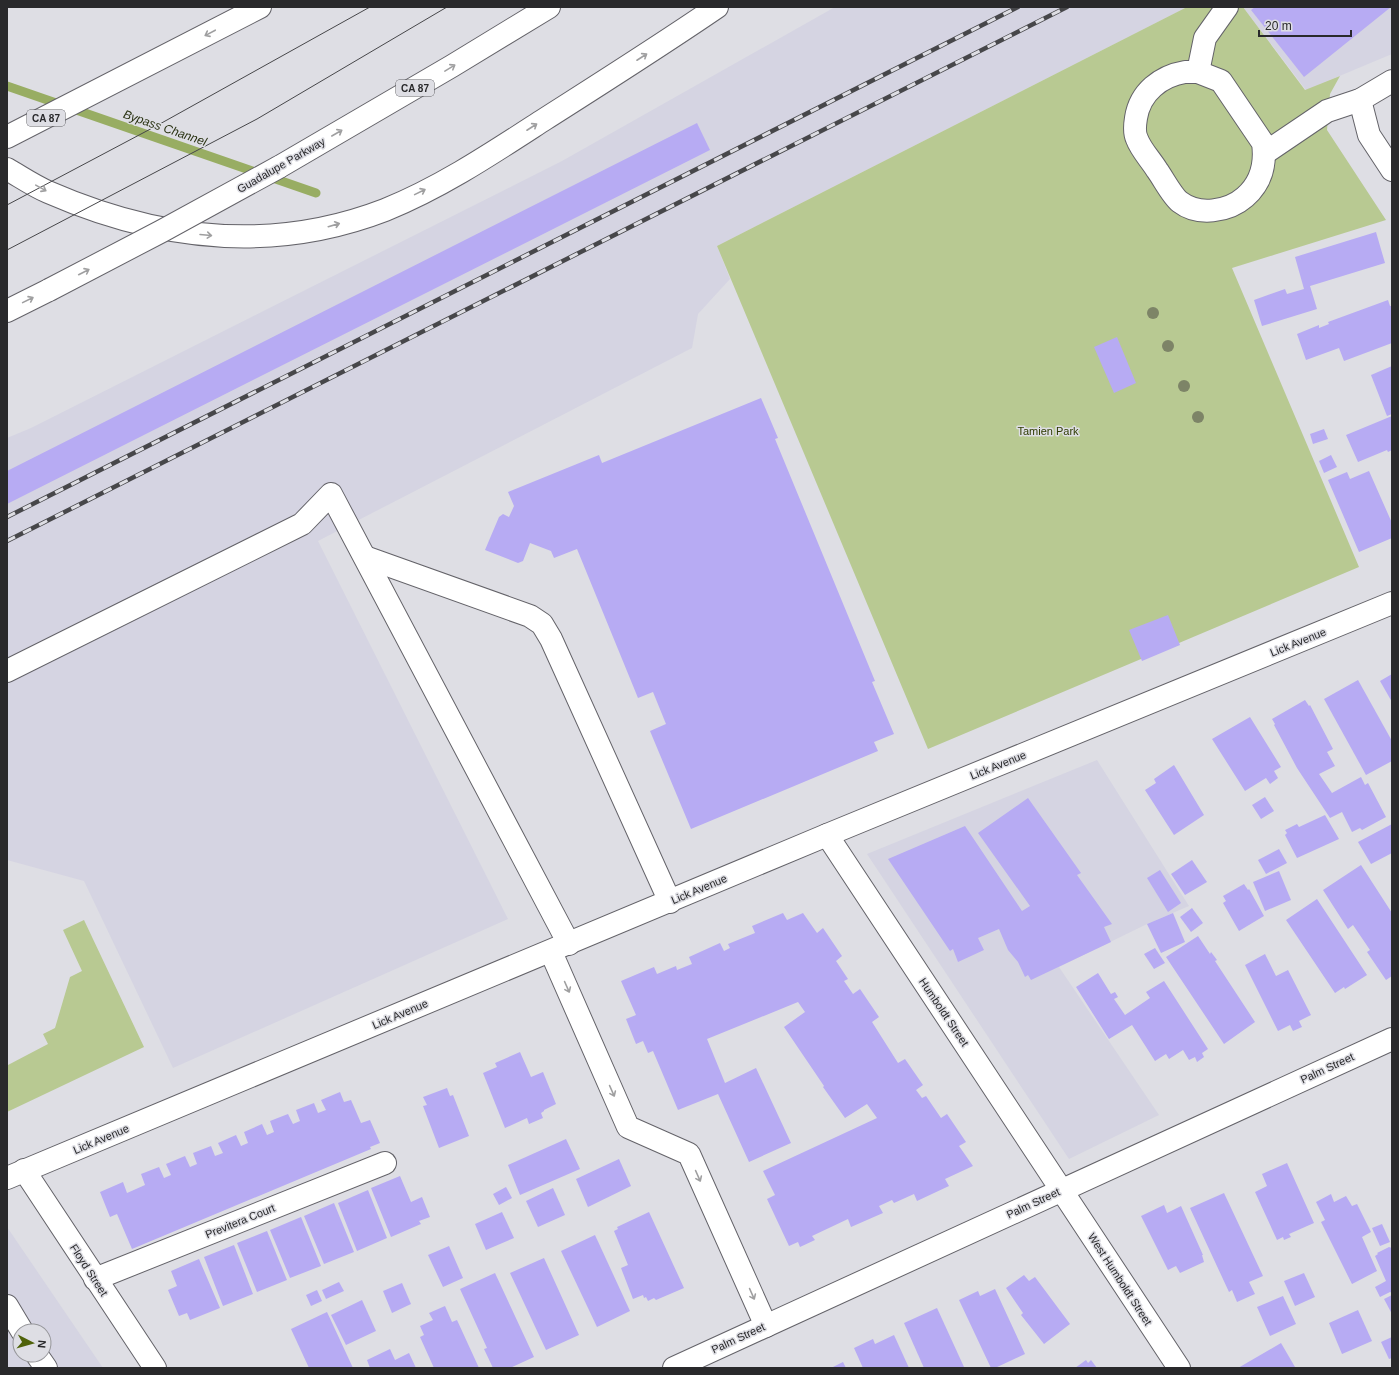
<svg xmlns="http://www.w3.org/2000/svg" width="1399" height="1375" font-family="Helvetica,sans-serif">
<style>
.built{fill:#d5d4e2;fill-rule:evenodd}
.green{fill:#b8c992}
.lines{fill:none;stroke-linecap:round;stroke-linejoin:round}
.stream{stroke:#98ad63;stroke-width:9}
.building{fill:#b7abf3}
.minor-casing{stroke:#646369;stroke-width:24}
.highway-casing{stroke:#646369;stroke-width:24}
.minor{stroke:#fff;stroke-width:22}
.highway{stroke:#fff;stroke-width:22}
.tram{stroke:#47474a;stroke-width:1}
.rail-casing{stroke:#47474a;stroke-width:4.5}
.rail{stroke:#dedee4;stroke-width:3;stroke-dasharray:9;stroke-linecap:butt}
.highway-bridge-casing{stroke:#646369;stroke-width:24;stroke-linecap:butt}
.highway-bridge{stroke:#fff;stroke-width:22}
.tree{fill:#7d8467}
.oneway{stroke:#9f9fa0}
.labels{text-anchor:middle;stroke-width:3;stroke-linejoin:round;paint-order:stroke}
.shield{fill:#dedee4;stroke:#5f5f62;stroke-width:1}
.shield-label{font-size:10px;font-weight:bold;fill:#29292b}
.street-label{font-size:11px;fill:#29292b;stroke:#dedee4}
.park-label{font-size:11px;fill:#2e3b01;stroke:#dedee4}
.water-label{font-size:12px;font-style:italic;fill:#293212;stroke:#dedee4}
</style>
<rect width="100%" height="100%" fill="#dedee4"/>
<g class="built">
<path d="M835 7H1187L717 246 730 279 698 314 692 348 318 541 508 919 173 1068 84 881 7 860V438L31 428 562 161Z"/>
<path d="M1243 7H1392V54L1306 90Z"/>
<path d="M1097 760 1189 906 1147 924 1059 967 1159 1115 1069 1159 867 854Z"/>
<path d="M7 1227 103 1368H7ZM20 1331H44V1355H20Z"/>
</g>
<g class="green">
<path d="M1187 7H1243L1305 90 1340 76 1330 94 1327 130 1386 220 1232 268 1359 567 928 749 717 246Z"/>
<path d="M84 920 144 1047 7 1112V1064L8 1065 48 1044 43 1034 55 1028 70 977 82 971 63 930Z"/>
</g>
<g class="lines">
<path class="stream" d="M7 86 316 193"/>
</g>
<g class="building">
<path d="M1255 7H1391L1304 77 1251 10Z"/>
<path d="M697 123 710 150 7 504V471Z"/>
<path d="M1376 232 1385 263 1310 286 1317 309 1262 326 1254 300 1285 289 1287 294 1304 289 1295 257Z"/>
<path d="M1388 300 1390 306H1392V343L1344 361 1339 348 1306 360 1297 334 1319 325V328L1329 324 1328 322Z"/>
<path d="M1117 337 1136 383 1114 393 1094 347Z"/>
<path d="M1392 366V414L1387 416 1371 375Z"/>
<path d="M761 398 778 438 775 439 875 681 872 682 894 734 874 742 878 751 691 829 650 731 666 724 653 692 638 698 577 549 554 558 551 551 530 543 523 561 518 563 485 550 499 517 503 514 509 517 514 506 508 492 599 455 602 463Z"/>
<path d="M1392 416V450L1388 452 1387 450 1358 462 1346 435Z"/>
<path d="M1324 429 1328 439 1313 444 1310 434Z"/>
<path d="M1331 455 1337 467 1324 473 1319 461Z"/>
<path d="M1369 471 1392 523V538L1359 552 1328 480 1347 472 1350 479Z"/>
<path d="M1168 615 1180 645 1142 661 1129 630Z"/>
<path d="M1392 674V702L1380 681Z"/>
<path d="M1358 680 1392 741V761L1366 775 1324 699Z"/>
<path d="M1305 700 1309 706 1310 705 1333 749 1327 752 1335 766 1319 774 1332 793 1361 777 1365 785 1368 783 1386 817 1362 830 1360 828 1352 832 1342 812 1330 818 1297 768 1274 725 1275 724 1272 719Z"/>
<path d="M1250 717 1281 767 1274 771 1278 778 1270 784 1266 778 1245 791 1212 739Z"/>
<path d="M1174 765 1204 815 1174 835 1145 790 1156 783 1154 779Z"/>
<path d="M1265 797 1274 811 1261 819 1252 805Z"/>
<path d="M1028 798 1081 873 1077 875 1112 924 1104 927 1111 942 1031 980 1028 975 1025 977 1018 962 1008 950 999 929 978 938 984 950 958 962 953 949 950 951 888 859 965 826 1022 911 1030 906 978 833Z"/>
<path d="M1325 815 1339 839 1297 858 1285 835 1287 833 1285 830 1297 824 1299 827Z"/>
<path d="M1392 824V853L1371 864 1358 842Z"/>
<path d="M1279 849 1287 863 1266 874 1258 860Z"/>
<path d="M1192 860 1207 882 1185 895 1171 874Z"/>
<path d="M1361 865 1392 913V976L1386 980 1367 952 1370 950 1353 925 1348 929 1323 890Z"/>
<path d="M1160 870 1181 903 1168 912 1147 878Z"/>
<path d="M1279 871 1291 900 1265 911 1253 882Z"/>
<path d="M1244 884 1248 890 1249 889 1264 916 1239 931 1223 903 1226 901 1223 896Z"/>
<path d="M1317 899 1367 975 1345 989 1344 987 1335 993 1286 920Z"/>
<path d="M1192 908 1203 923 1191 932 1180 917Z"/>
<path d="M783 913 787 920 803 913 817 933 823 928 842 956 836 961 848 979 844 981 853 994 860 989 879 1017 872 1022 898 1063 905 1059 923 1085 916 1090 922 1098 926 1096 941 1118 947 1114 966 1142 959 1146 973 1166 945 1179 949 1186 917 1201 914 1194 894 1203 892 1200 879 1206 883 1213 851 1227 848 1219 812 1236 815 1240 800 1247 798 1242 789 1246 767 1199 775 1195 763 1171 877 1118 867 1104 845 1118 823 1087 824 1086 784 1027 805 1012 798 1002 707 1039 725 1083 756 1068 791 1143 749 1162 718 1094 678 1110 653 1051 648 1053 643 1041 636 1044 626 1019 636 1015 621 981 654 967 657 974 676 966 677 970 692 964 689 957 720 943 724 951 730 948 728 944 755 933 752 926Z"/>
<path d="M1173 913 1185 942 1161 953 1147 924Z"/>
<path d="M1198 936 1210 954 1211 952 1217 960 1215 961 1255 1022 1224 1044 1166 957Z"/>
<path d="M1155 948 1165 963 1154 969 1144 954Z"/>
<path d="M1265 954 1276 976 1288 970 1311 1015 1299 1021 1302 1027 1293 1031 1290 1025 1278 1031 1245 965Z"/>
<path d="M1098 973 1111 994 1115 992 1118 997 1114 999 1125 1015 1150 998 1146 992 1164 981 1208 1049 1202 1053 1204 1057 1197 1062 1195 1057 1189 1060 1183 1050 1169 1059 1166 1054 1155 1061 1132 1025 1109 1039 1076 987Z"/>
<path d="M520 1052 531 1077 543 1072 556 1104 544 1110V1111L541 1113 543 1118 529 1124 527 1118 505 1128 483 1073 497 1067 495 1063Z"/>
<path d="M447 1088 450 1096 453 1095 469 1136 439 1148 423 1106 427 1105 423 1097Z"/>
<path d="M340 1092 344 1102 351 1100 361 1123 370 1120 380 1143 370 1147 371 1149 132 1249 117 1214 110 1217 100 1192 123 1182 127 1193 145 1185 141 1174 159 1167 164 1178 171 1175 166 1164 185 1156 190 1167 197 1164 193 1153 211 1146 215 1156 223 1153 218 1143 236 1135 241 1146 248 1143 244 1132 262 1124 267 1135 274 1132 270 1121 288 1114 293 1124 300 1121 296 1110 314 1103 318 1113 326 1110 321 1100Z"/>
<path d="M566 1139 580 1169 520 1195 508 1165Z"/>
<path d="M619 1159 631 1186 588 1207 576 1179Z"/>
<path d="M1287 1163 1314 1223 1289 1234 1291 1237 1284 1240 1283 1237 1277 1240 1255 1192 1267 1186 1262 1174Z"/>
<path d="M400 1176 411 1202 422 1197 430 1217 419 1221 421 1224 391 1237 371 1188Z"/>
<path d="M506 1187 512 1198 499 1205 493 1194Z"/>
<path d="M553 1188 565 1215 538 1227 526 1201Z"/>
<path d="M368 1190 387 1238 357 1251 338 1203Z"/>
<path d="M1224 1193 1263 1276 1249 1282 1255 1294 1237 1302 1232 1290 1229 1292 1190 1208Z"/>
<path d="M1331 1194 1334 1202 1346 1196 1352 1206 1357 1204 1371 1232 1362 1237 1377 1271 1352 1284 1321 1222 1325 1220 1316 1202Z"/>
<path d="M334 1203 354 1252 324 1264 304 1216Z"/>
<path d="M1164 1205 1167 1213 1181 1206 1203 1255H1202L1204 1262 1180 1273 1176 1266 1168 1270 1141 1216Z"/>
<path d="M502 1212 514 1238 486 1250 475 1224Z"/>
<path d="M649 1212 684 1288 656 1300 654 1298 648 1301 646 1297 644 1298 643 1295 633 1299 621 1268 628 1265 614 1231 618 1229 617 1227Z"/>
<path d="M301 1217 321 1266 290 1278 270 1230Z"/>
<path d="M1382 1224 1390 1242 1380 1246 1372 1228Z"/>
<path d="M267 1231 287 1280 257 1292 237 1243Z"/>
<path d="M595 1235 630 1311 597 1327 561 1251Z"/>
<path d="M234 1245 253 1294 223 1306 204 1257Z"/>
<path d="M449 1246 463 1278 443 1287 428 1255Z"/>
<path d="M1389 1247 1392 1248V1293L1390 1292 1380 1297 1375 1287 1386 1281 1375 1256 1378 1254 1377 1253Z"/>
<path d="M544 1258 579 1335 546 1350 510 1273Z"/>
<path d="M199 1259 220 1308 190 1320 187 1313 179 1316 168 1290 177 1286 171 1271Z"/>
<path d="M495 1273 534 1357 510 1368H493L484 1349 487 1348 460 1289Z"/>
<path d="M1304 1273 1315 1297 1295 1306 1284 1281Z"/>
<path d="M1024 1275 1029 1281 1035 1277 1070 1324 1044 1344 1021 1315 1023 1313 1006 1288Z"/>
<path d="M339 1282 344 1291 326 1299 322 1290Z"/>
<path d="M402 1283 411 1304 392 1313 383 1291Z"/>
<path d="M995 1289 1025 1354 995 1368H991L959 1300 978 1291 980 1296Z"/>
<path d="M317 1290 322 1301 311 1306 306 1295Z"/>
<path d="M1392 1295V1314L1384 1299Z"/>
<path d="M1283 1296 1296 1324 1270 1336 1257 1307Z"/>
<path d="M362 1300 376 1331 346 1345 331 1315Z"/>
<path d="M445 1306 452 1322 457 1320 479 1368H434L420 1337 424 1335 420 1326 433 1320 429 1313Z"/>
<path d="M937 1308 964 1367 961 1368H924L904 1323Z"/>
<path d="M1358 1310 1372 1341 1342 1354 1329 1323Z"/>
<path d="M327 1312 353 1368H309L291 1329Z"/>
<path d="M894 1335 909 1368H863L854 1348 873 1339 875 1344Z"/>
<path d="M1392 1337V1358L1389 1359 1381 1342Z"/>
<path d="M1281 1343 1295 1367 1292 1368H1238Z"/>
<path d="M390 1349 395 1360 409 1353 416 1368H370L367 1360Z"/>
<path d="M1086 1360 1088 1363 1091 1360 1097 1368H1075Z"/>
<path d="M843 1362 846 1368H831Z"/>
</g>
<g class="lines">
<defs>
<g id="minor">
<path d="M1185 72H1198L1221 81 1263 143C1266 164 1261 183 1245 197 1228 212 1198 216 1180 202 1172 196 1163 178 1157 170 1151 160 1141 150 1137 139 1134 133 1135 124 1136 118 1140 92 1161 76 1185 72Z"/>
<path d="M1198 72 1205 38 1227 7"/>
<path d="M1360 100 1369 135 1392 170"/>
<path d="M1265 153 1327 111 1360 100 1392 81"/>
<path d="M365 557 530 616 542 624 551 639 670 902"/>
<path d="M7 671 302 524 331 494 569 944"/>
<path d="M827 835 1179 1368"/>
<path d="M551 952 628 1127 689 1154 766 1326"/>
<path d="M24 1170 155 1368"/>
<path d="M7 1178 827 835 1392 603"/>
<path d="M95 1279 385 1163"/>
<path d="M7 1306 22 1331"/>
<path d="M37 1355 46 1368"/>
<path d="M674 1368 1392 1039"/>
</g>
<g id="highway">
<path d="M7 137 260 7"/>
<path d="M279 167 452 66 549 7"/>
<path d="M7 169C21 177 34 186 48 192 158 240 271 254 385 210 442 187 494 152 545 119 603 82 660 46 717 7"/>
<path d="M7 311 49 290"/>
</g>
</defs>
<use href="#minor" class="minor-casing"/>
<use href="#highway" class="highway-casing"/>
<use href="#minor" class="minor"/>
<use href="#highway" class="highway"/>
<g class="tram">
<path d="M7 205 158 125 370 7"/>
<path d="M7 250 257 119 447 7"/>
</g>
<defs>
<g id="rail">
<path d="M7 517 1018 7"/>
<path d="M7 541 1067 7"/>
</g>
</defs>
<use href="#rail" class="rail-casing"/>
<use href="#rail" class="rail"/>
<defs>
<path id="highway-bridge" d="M49 290 162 231 279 167"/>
</defs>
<use href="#highway-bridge" class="highway-bridge-casing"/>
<use href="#highway-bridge" class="highway-bridge"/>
</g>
<g class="tree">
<circle cx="1153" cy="313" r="6"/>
<circle cx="1168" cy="346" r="6"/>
<circle cx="1184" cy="386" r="6"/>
<circle cx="1198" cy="417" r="6"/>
</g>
<defs><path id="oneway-shaft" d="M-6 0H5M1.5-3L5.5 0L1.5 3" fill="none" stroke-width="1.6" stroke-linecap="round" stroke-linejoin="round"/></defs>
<g class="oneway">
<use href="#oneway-shaft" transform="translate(210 33) rotate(152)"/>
<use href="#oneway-shaft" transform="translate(642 57) rotate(-33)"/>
<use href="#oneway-shaft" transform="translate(450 68) rotate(-31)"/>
<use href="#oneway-shaft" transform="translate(532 127) rotate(-33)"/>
<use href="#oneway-shaft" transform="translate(337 133) rotate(-30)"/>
<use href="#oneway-shaft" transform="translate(41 188) rotate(29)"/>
<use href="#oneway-shaft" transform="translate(420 192) rotate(-26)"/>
<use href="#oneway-shaft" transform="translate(334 225) rotate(-16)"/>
<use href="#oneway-shaft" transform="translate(206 235) rotate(5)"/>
<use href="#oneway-shaft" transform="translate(84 272) rotate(-27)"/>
<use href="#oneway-shaft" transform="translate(28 300) rotate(-26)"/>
<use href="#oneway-shaft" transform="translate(567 987) rotate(66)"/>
<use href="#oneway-shaft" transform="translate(612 1091) rotate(66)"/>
<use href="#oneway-shaft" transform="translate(698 1176) rotate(66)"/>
<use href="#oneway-shaft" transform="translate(752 1294) rotate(66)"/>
</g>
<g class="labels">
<g class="shield">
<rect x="396" y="80" width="38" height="16" rx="3"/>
<rect x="27" y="110" width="38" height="16" rx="3"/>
</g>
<g class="shield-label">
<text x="415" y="92">CA 87</text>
<text x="46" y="122">CA 87</text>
</g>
<g class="street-label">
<text transform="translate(281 165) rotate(-30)" y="4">Guadalupe Parkway</text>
<text transform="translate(1298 642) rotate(-22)" y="4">Lick Avenue</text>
<text transform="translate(998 765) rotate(-22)" y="4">Lick Avenue</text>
<text transform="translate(699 889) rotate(-23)" y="4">Lick Avenue</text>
<text transform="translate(944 1012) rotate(56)" y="4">Humboldt Street</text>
<text transform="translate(400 1014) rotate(-23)" y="4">Lick Avenue</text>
<text transform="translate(1327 1068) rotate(-25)" y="4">Palm Street</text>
<text transform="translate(101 1139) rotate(-23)" y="4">Lick Avenue</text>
<text transform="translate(1033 1203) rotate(-25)" y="4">Palm Street</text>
<text transform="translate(240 1221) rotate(-22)" y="4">Previtera Court</text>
<text transform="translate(89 1270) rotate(57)" y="4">Floyd Street</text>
<text transform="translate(1120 1279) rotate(57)" y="4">West Humboldt Street</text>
<text transform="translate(738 1338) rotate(-25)" y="4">Palm Street</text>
</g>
<g class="park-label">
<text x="1048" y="435">Tamien Park</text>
</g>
<g class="water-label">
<text transform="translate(165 128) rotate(19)" y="4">Bypass Channel</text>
</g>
</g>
<rect width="1399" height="1375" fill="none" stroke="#29292b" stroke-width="16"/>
<g transform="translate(32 1343) rotate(96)"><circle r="19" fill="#dedee4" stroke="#96969a"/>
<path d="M0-3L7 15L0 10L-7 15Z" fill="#4f620a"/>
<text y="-6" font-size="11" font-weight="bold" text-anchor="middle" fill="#29292b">N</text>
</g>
<path d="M1259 30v6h92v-6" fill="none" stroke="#29292b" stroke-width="2"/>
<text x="1265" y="30" font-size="12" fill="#29292b" stroke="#dedee4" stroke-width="3" paint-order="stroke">20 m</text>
</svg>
